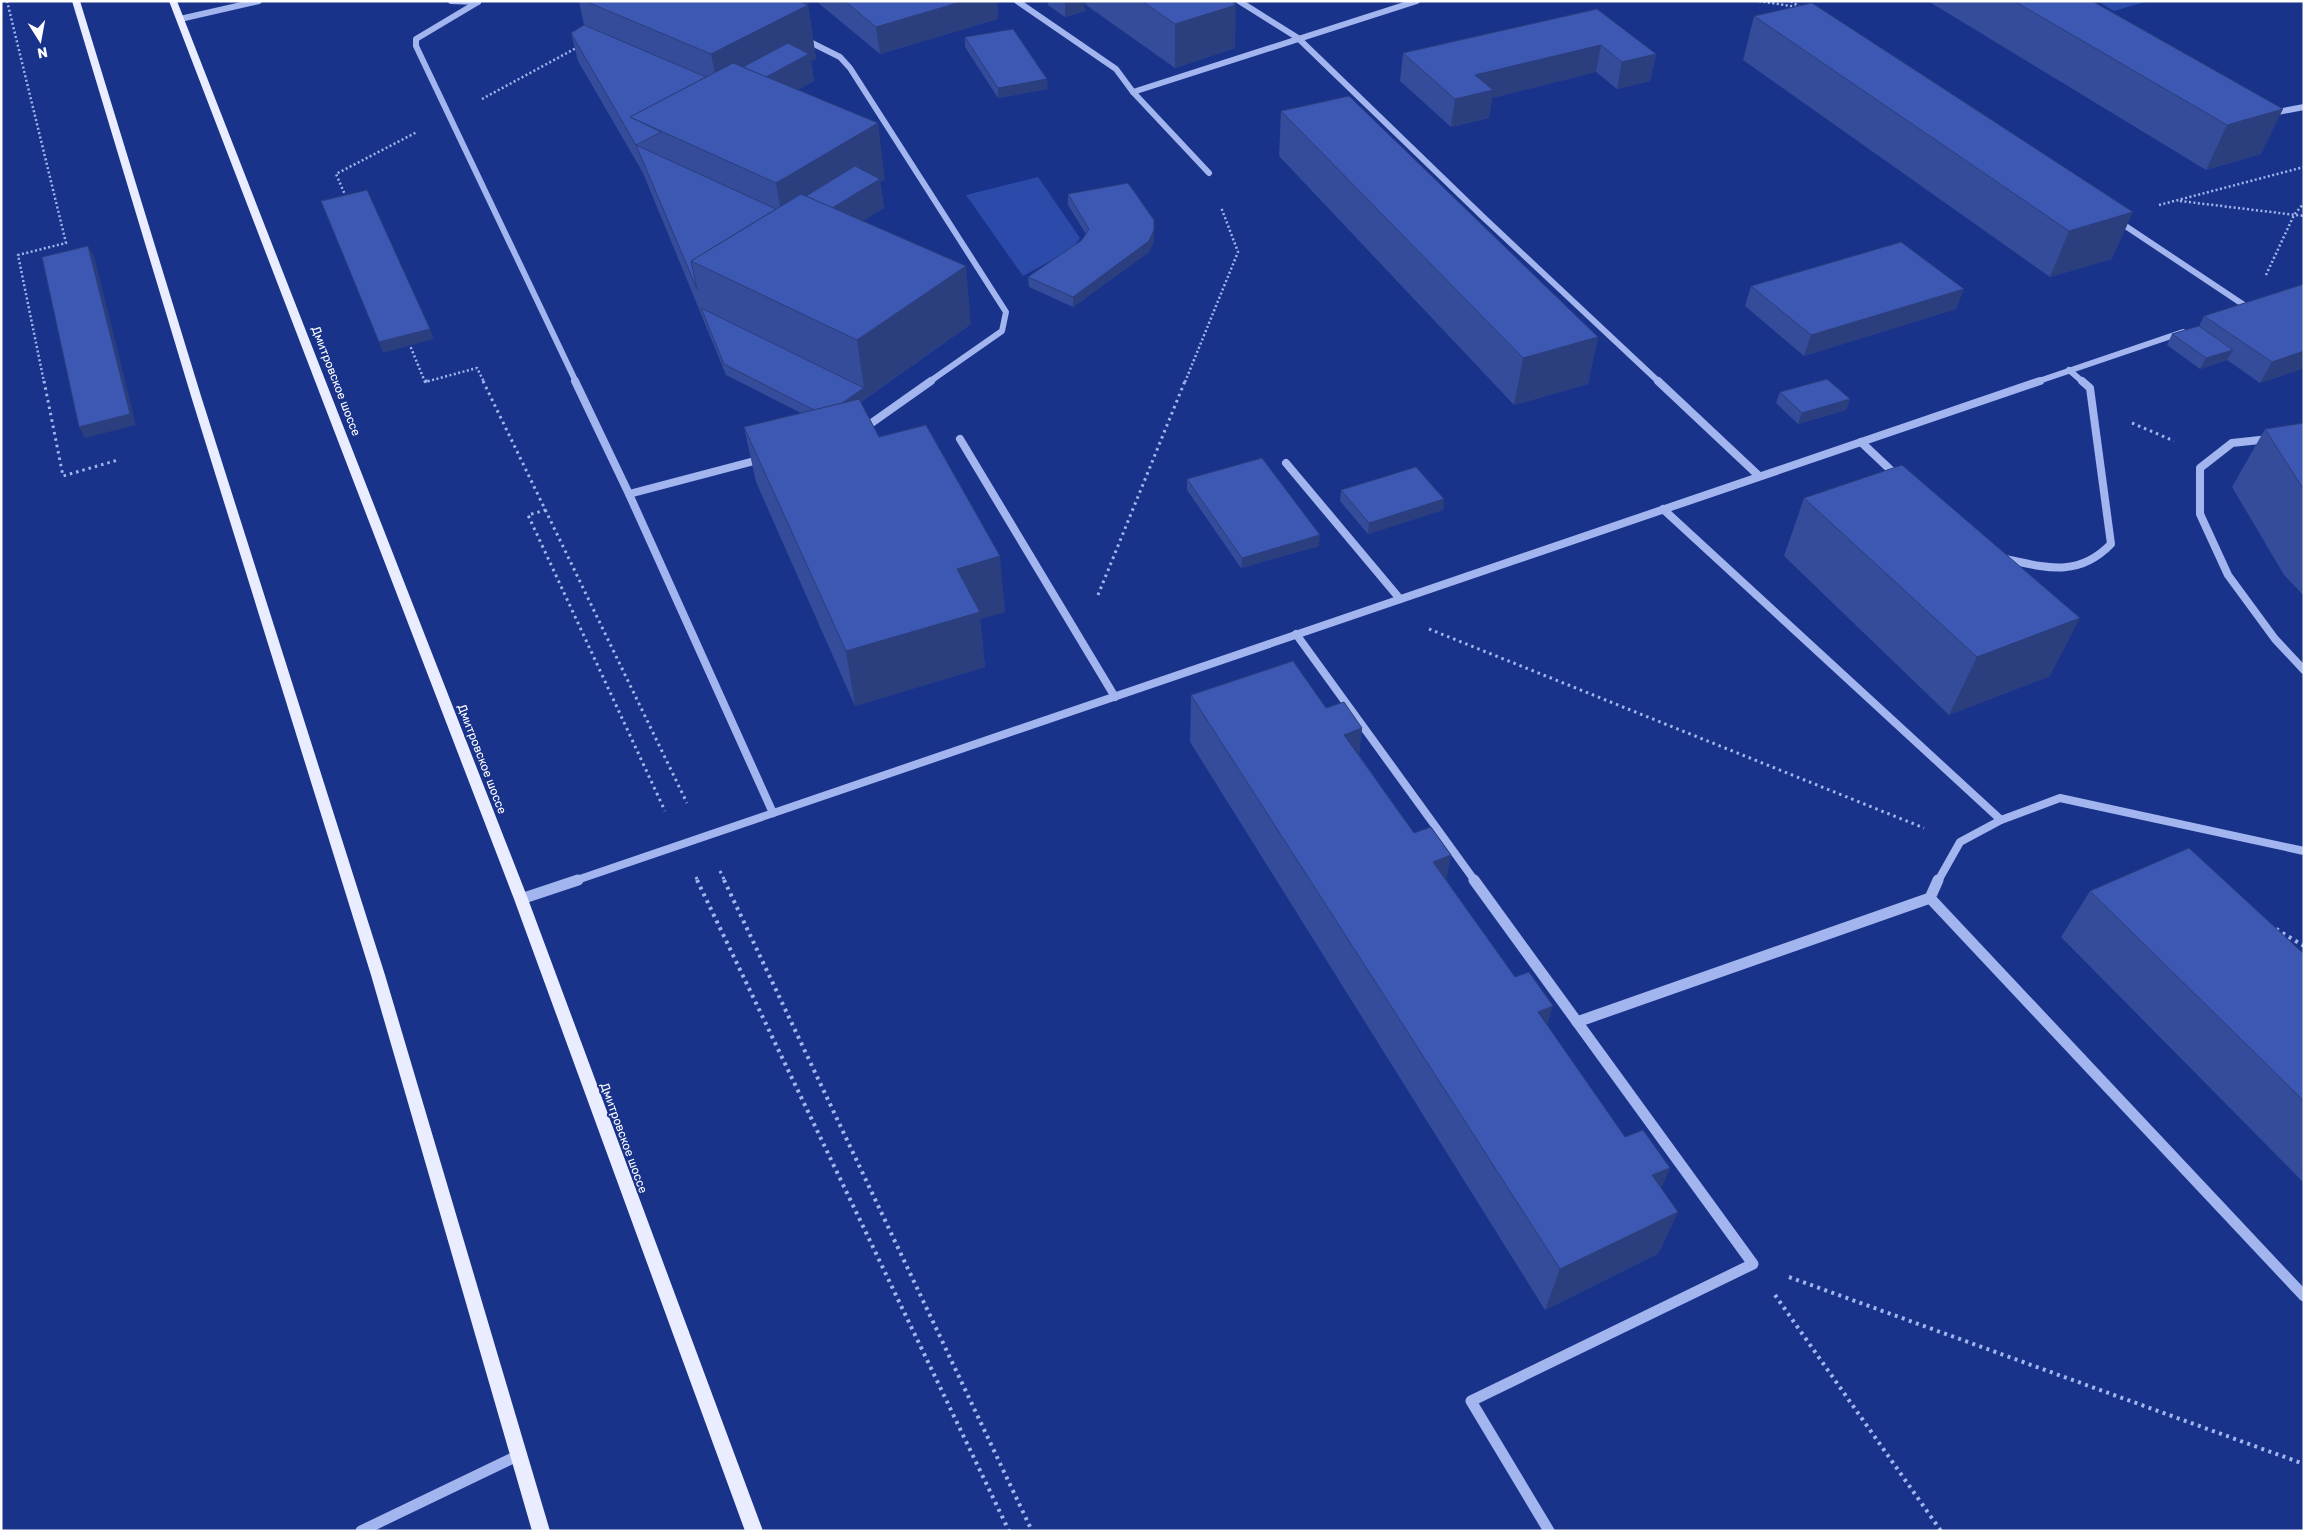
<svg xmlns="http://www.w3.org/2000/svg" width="2305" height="1532" font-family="Rubik,sans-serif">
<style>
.green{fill:#2b4aa9}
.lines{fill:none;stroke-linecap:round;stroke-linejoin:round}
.path-far2{stroke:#a3b5ee;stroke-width:2.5;stroke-dasharray:2 2.5;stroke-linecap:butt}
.path-far1{stroke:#a3b5ee;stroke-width:3;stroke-dasharray:2.5 4;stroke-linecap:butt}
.path{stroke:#a3b5ee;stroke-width:4;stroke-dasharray:3 4.5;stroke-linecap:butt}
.minor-far2{stroke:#a3b5ee;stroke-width:6}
.minor-far1{stroke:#a3b5ee;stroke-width:8}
.minor{stroke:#a3b5ee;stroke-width:11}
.major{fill:#e9edff;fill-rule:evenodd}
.wall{fill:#344c99}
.shaded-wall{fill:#2b3e7d}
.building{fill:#3d58b2;stroke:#2b3e7d}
.labels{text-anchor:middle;stroke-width:4;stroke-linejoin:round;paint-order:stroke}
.street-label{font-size:12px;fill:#fff;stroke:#19338b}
</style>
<rect width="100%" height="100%" fill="#19338b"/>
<g class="green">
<path d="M2097 1H2148L2114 11Z"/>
<path d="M1038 177 1080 238 1072 249 1023 276 966 195Z"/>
</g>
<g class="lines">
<g class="path-far2">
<path d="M7 1 66 243 18 255 44 382"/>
<path d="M1759 1 1797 7"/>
<path d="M1791 1 1800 7"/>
<path d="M482 99 578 47"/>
<path d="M346 197 336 174 417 132"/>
<path d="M2180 201 2304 216"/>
<path d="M2159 205 2304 167"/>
<path d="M2266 275 2294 215 2304 203"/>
<path d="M409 343 425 382 477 368 484 382"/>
<path d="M1185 382 1238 252 1221 207"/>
</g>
<g class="path-far1">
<path d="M44 381 63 476 118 460"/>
<path d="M425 381H429"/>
<path d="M483 381 687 803"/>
<path d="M2132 423 2174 441"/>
<path d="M546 510 528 515 665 811"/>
<path d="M1098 595 1185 381"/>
<path d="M1429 629 1924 828"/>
<path d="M720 871 725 881"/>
<path d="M696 877 698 881"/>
</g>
<g class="path">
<path d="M697 880 1009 1531"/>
<path d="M724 880 1032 1531"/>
<path d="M2276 929 2304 946"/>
<path d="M1789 1277 2304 1464"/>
<path d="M1775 1295 1941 1531"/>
</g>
<g class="minor-far2">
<path d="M451 1 478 2"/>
<path d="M1017 1 1116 69 1133 92 1209 173"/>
<path d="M1239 1 1298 38 1482 216 1659 382"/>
<path d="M478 2 416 39V46L576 382"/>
<path d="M180 19 259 1"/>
<path d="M804 39 840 57 850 68 1006 312 1002 331 929 382"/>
<path d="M1133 92 1417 1"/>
<path d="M2272 113 2304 107"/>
<path d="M2118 221 2250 309"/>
<path d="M2069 370 2083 382"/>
<path d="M2036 382 2183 332"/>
</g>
<g class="minor-far1">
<path d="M575 381 629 494 773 813"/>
<path d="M1658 381 1759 476"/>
<path d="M863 429 931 381"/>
<path d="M960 439 1115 697"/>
<path d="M2269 439 2232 443 2200 468V514L2228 575 2275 639 2304 670"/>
<path d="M1861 442 1897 476"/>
<path d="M1286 463 1400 599"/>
<path d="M629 494 762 459"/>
<path d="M1663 509 2001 820 2060 798 2304 851"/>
<path d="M2001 558C2044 567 2077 579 2111 544L2090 388 2082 381"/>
<path d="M1296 634 1475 881"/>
<path d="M574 881 2040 381"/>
<path d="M1938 881 1960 842 2001 820"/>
</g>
<g class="minor">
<path d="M1474 880 1753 1264 1471 1401 1549 1531"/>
<path d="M1938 880 1930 898 2304 1296"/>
<path d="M521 899 578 880"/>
<path d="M1577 1022 1930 898"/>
<path d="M361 1531 519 1455"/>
</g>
<g class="major">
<path d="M72 1H80L201 396 385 975 550 1531H532L371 975 191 396Z"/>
<path d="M169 1H177L528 899 763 1531H745L514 899Z"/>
</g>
</g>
<g class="wall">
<path d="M579 1H815L806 4 808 5 816 59 811 61 814 81 797 90 885 179 880 182 884 208 862 221 971 324 861 402 879 437 1005 612 980 619 985 667 855 706 756 482 744 427 801 413 726 375 643 173 578 61 571 33 584 25Z"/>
<path d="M816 1H997L998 19 880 54Z"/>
<path d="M1048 1H1231L1235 48 1175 68 1086 5H1084L1085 11 1065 17 1048 5Z"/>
<path d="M1928 1H2092L2261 154 2206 170Z"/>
<path d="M1597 9 1656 54 1650 81 1617 89 1596 72 1492 98 1489 118 1451 127 1400 81 1403 53Z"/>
<path d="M1754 16 2112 259 2050 277 1743 60Z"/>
<path d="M965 37 1048 89 998 98 965 47Z"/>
<path d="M1281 111 1598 337 1588 384 1514 405 1279 156Z"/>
<path d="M1068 194 1154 241 1149 252 1073 307 1029 287 1028 277 1082 240 1086 234 1068 205Z"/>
<path d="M1751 286 1956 309 1804 356 1745 306Z"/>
<path d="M2204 316 2304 368 2260 383 2227 360 2200 369 2167 345 2172 334 2199 326Z"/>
<path d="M1780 392 1850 399 1846 410 1798 424 1776 403Z"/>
<path d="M2304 423V596L2284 575 2232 487 2265 429Z"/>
<path d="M1187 479 1319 546 1241 568 1187 490Z"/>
<path d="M1341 490 1444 499 1443 510 1368 534 1340 501Z"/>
<path d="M1804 498 2050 676 1949 715 1784 556Z"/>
<path d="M1191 695 1326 708 1362 728 1359 755 1414 833 1451 855 1446 880 1547 1025 1625 1137 1670 1168 1661 1188 1659 1253 1545 1310 1190 742Z"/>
<path d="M2090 891 2304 954V1183L2061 937Z"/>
</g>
<g class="shaded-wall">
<path d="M773 1H815L775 13Z"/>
<path d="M964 1H997L998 19 880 54 876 27Z"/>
<path d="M1065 1H1086V5H1084L1085 11 1065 17Z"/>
<path d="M808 5 816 59 811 61 814 81 693 146 720 101 711 54Z"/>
<path d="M1236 5 1235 48 1175 68V24Z"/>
<path d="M1601 45 1596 72 1492 98 1489 118 1451 127 1455 99 1475 75Z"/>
<path d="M1656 54 1650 81 1617 89 1622 62Z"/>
<path d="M1047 79 1048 89 998 98V88Z"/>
<path d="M2283 109 2261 154 2206 170 2227 125Z"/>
<path d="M878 123 885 179 880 182 884 208 750 289 785 236 776 183Z"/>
<path d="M2133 212 2112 259 2050 277 2069 231Z"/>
<path d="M1154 230V241L1149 252 1073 307V297Z"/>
<path d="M88 246 94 256 136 425 85 438 79 427Z"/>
<path d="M966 266 971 324 826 426 824 415 864 388 857 340Z"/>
<path d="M1964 289 1956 309 1804 356 1811 335Z"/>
<path d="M430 329 434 339 383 353 379 342Z"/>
<path d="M1598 337 1588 384 1514 405 1523 358Z"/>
<path d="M2233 350 2227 360 2200 369 2206 358Z"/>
<path d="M2304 351V368L2260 383 2272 362Z"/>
<path d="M1850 399 1846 410 1798 424 1802 413Z"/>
<path d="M1444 499 1443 510 1368 534 1369 523Z"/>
<path d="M1320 535 1319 546 1241 568 1242 558Z"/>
<path d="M1000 556 1005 612 980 619 985 667 855 706 846 651 957 569Z"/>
<path d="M2080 618 2050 676 1949 715 1977 657Z"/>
<path d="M1362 728 1356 775 1344 735Z"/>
<path d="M1451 855 1442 902 1433 862Z"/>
<path d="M1553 1006 1540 1051 1538 1012Z"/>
<path d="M1670 1168 1652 1210V1175Z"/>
<path d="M1678 1212 1659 1253 1545 1310 1560 1269Z"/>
</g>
<g class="building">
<path d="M585 1H799L808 5 711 54Z"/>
<path d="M845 1H964L876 27Z"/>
<path d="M1142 1H1231L1236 5 1175 24Z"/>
<path d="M2014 1H2092L2283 109 2227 125Z"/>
<path d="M1812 3 2133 212 2069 231 1754 16Z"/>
<path d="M1597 9 1656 54 1622 62 1601 45 1475 75 1493 90 1455 99 1403 53Z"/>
<path d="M584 25 706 77 630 117 661 132 636 145 776 209 691 261 697 289 636 145 571 33Z"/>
<path d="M1013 29 1047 79 998 88 965 37Z"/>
<path d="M788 43 809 54 766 77 743 67Z"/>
<path d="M733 63 878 123 776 183 630 117Z"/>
<path d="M1349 96 1598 337 1523 358 1281 111Z"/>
<path d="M855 166 880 179 832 208 806 196Z"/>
<path d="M1128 183 1154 220V230L1149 241 1073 297 1028 277 1082 240 1089 229 1068 194Z"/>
<path d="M367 190 430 329 379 342 321 201Z"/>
<path d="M801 194 966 266 857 340 691 261Z"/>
<path d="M1901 242 1964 289 1811 335 1751 286Z"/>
<path d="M88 246 130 414 79 427 42 257Z"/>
<path d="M2304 284V351L2272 362 2204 316Z"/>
<path d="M701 308 864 388 842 403 814 410 724 364Z"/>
<path d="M2199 326 2233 350 2206 358 2172 334Z"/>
<path d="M1827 379 1850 399 1802 413 1780 392Z"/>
<path d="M859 399 879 437 926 425 1000 556 957 569 980 612 846 651 744 427Z"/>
<path d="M2304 423V490L2265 429Z"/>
<path d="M1262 458 1320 535 1242 558 1187 479Z"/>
<path d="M1902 465 2080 618 1977 657 1804 498Z"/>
<path d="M1416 467 1444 499 1369 523 1341 490Z"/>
<path d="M1293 661 1326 708 1344 702 1362 728 1344 735 1414 833 1431 827 1451 855 1433 862 1515 977 1529 972 1553 1006 1538 1012 1625 1137 1643 1130 1670 1168 1652 1175 1678 1212 1560 1269 1191 695Z"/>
<path d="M2189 848 2304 954V1101L2090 891Z"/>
</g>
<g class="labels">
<g class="street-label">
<text transform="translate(336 381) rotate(69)" y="4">Дмитровское шоссе</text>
<text transform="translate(482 759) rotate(69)" y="4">Дмитровское шоссе</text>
<text transform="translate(624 1138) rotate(70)" y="4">Дмитровское шоссе</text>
</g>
</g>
<rect width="2305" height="1532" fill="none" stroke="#ffffff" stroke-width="5"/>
<g transform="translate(40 40) rotate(169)" stroke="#19338b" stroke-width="4" paint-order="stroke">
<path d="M0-4L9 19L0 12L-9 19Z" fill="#ffffff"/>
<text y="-8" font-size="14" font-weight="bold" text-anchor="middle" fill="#ffffff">N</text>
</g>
</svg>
